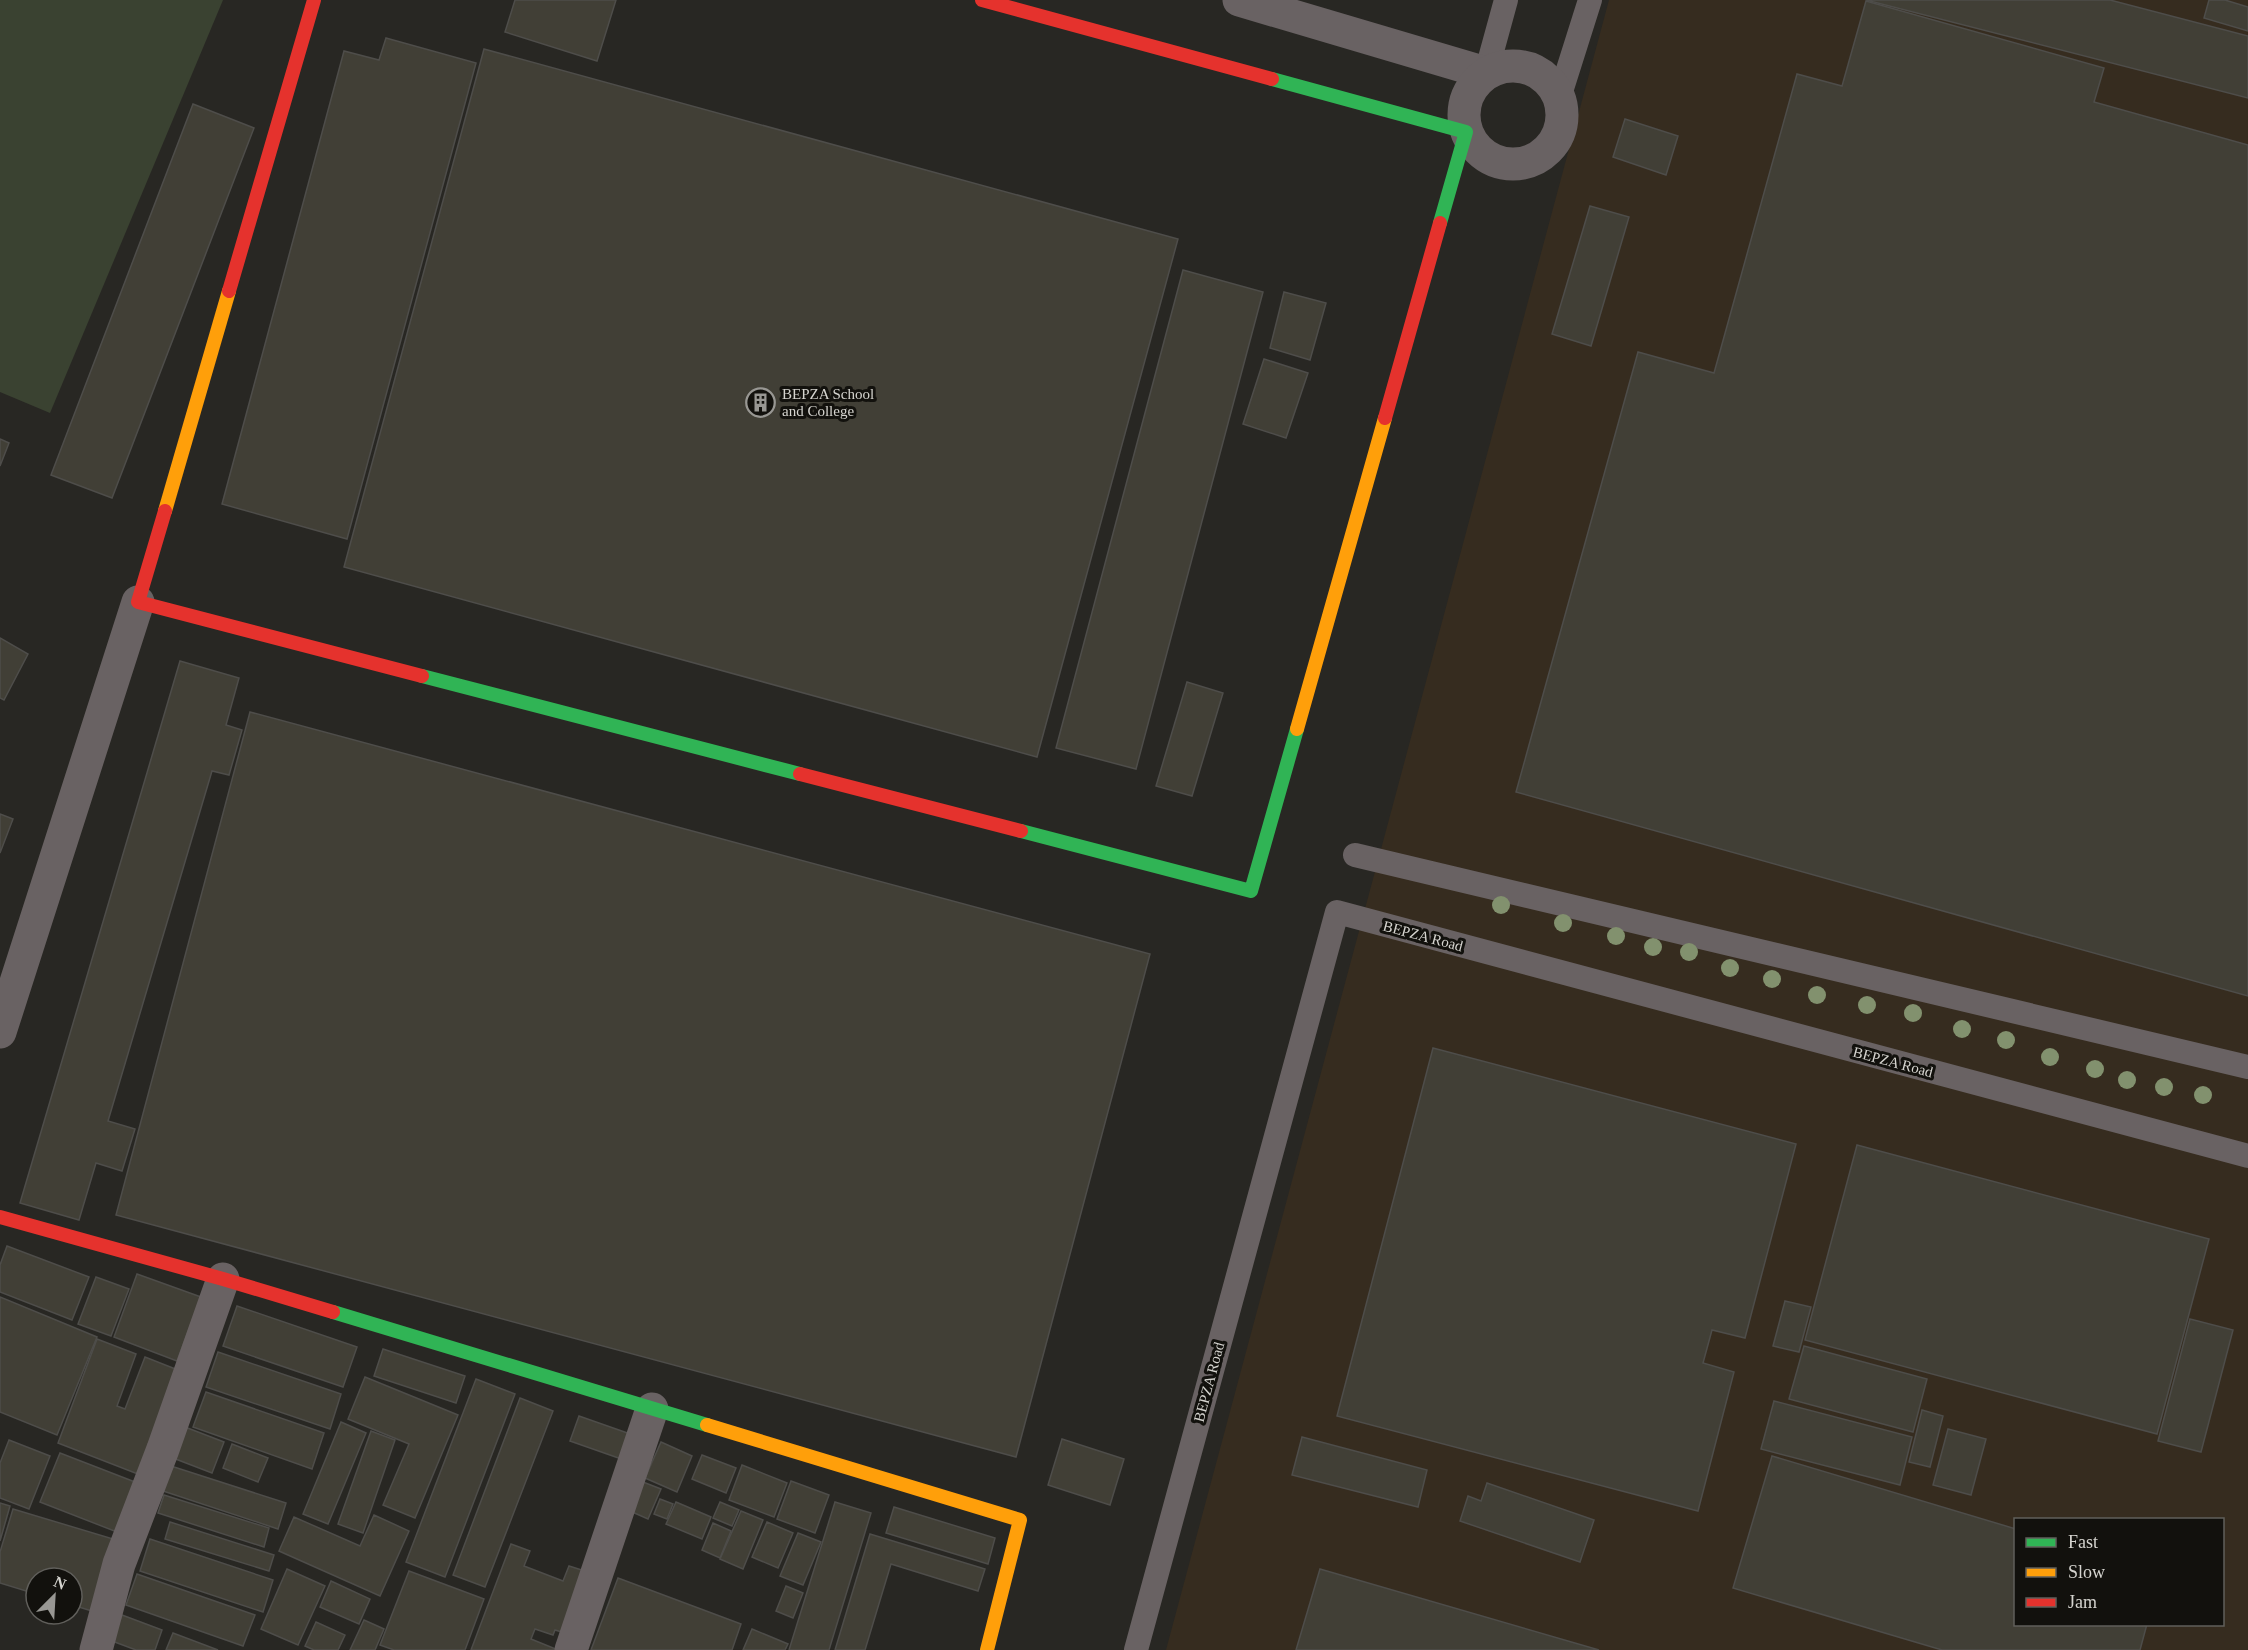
<svg xmlns="http://www.w3.org/2000/svg" width="2248" height="1650" font-family="'Times New Roman',serif">
<style>
.industrial{fill:#362c1f;fill-rule:evenodd}
.green{fill:#3a4231}
.building{fill:#413f36;stroke:#4e4d4a;stroke-width:1.5}
.lines{fill:none;stroke-linecap:round;stroke-linejoin:round}
.lane{stroke:#696263;stroke-width:24}
.street{stroke:#696263;stroke-width:33}
.fast{stroke:#30b455;stroke-width:14}
.slow{stroke:#ff9f0a;stroke-width:14}
.jam{stroke:#e5322d;stroke-width:14}
.tree{fill:#82916e}
.labels{text-anchor:middle;stroke-width:6;stroke-linejoin:round;paint-order:stroke}
.poi-label{font-size:15px;fill:#d5d4cf;stroke:#12110d;text-anchor:start}
.street-label{font-size:15px;fill:#d5d4cf;stroke:#12110d}
</style>
<rect width="100%" height="100%" fill="#282723"/>
<path class="industrial" d="M1609 0H2248V1650H1166ZM2016 1520H2222V1624H2016Z"/>
<path class="green" d="M0 0H223L50 413 0 392Z"/>
<g class="building">
<path d="M515 0H616L597 61 505 32Z"/>
<path d="M1866 0H2110L2248 36V98Z"/>
<path d="M2209 0H2225L2248 7V31L2204 18Z"/>
<path d="M1866 1 2104 68 2094 102 2248 145V996L1516 792 1638 352 1714 373 1797 74 1842 86Z"/>
<path d="M386 38 476 63 347 539 222 504 344 51 379 60Z"/>
<path d="M484 49 1178 239 1037 757 344 567Z"/>
<path d="M193 104 254 128 112 498 51 475Z"/>
<path d="M1625 119 1678 136 1666 175 1613 157Z"/>
<path d="M1590 206 1629 217 1591 346 1552 334Z"/>
<path d="M1183 270 1263 292 1136 769 1056 748Z"/>
<path d="M1284 292 1326 303 1310 360 1270 348Z"/>
<path d="M1264 359 1308 373 1286 438 1243 424Z"/>
<path d="M0 439 9 443 0 466Z"/>
<path d="M0 638 28 654 4 700 0 698Z"/>
<path d="M180 661 239 678 226 725 242 730 229 775 212 771 108 1121 135 1129 122 1171 96 1163 79 1220 20 1203Z"/>
<path d="M1187 682 1223 693 1192 796 1156 786Z"/>
<path d="M250 712 1150 954 1016 1457 116 1215Z"/>
<path d="M0 814 13 819 0 853Z"/>
<path d="M1433 1048 1796 1144 1745 1338 1712 1330 1703 1363 1734 1372 1698 1511 1337 1416Z"/>
<path d="M1857 1145 2209 1239 2157 1434 1805 1340Z"/>
<path d="M7 1246 89 1277 72 1320 0 1292V1265Z"/>
<path d="M137 1274 201 1297 177 1361 114 1337Z"/>
<path d="M96 1277 129 1289 111 1336 78 1324Z"/>
<path d="M0 1297 97 1337 57 1435 0 1412Z"/>
<path d="M1785 1301 1811 1307 1799 1352 1773 1346Z"/>
<path d="M237 1306 357 1347 343 1387 223 1346Z"/>
<path d="M2190 1319 2233 1330 2201 1452 2158 1441Z"/>
<path d="M97 1339 136 1354 117 1406 125 1409 145 1357 183 1372 143 1476 58 1443Z"/>
<path d="M1804 1346 1927 1379 1913 1432 1789 1399Z"/>
<path d="M383 1349 465 1376 456 1403 374 1376Z"/>
<path d="M218 1352 341 1394 330 1429 206 1387Z"/>
<path d="M365 1377 458 1415 415 1518 383 1505 409 1444 348 1419Z"/>
<path d="M476 1379 515 1394 445 1577 406 1562Z"/>
<path d="M206 1392 324 1433 312 1469 193 1427Z"/>
<path d="M520 1398 553 1411 485 1587 453 1575Z"/>
<path d="M1774 1401 1912 1437 1900 1485 1761 1449Z"/>
<path d="M1922 1410 1943 1416 1930 1467 1909 1462Z"/>
<path d="M579 1416 636 1436 627 1461 570 1441Z"/>
<path d="M341 1422 366 1433 328 1524 303 1514Z"/>
<path d="M185 1427 224 1442 212 1473 173 1458Z"/>
<path d="M1948 1429 1986 1439 1971 1495 1933 1485Z"/>
<path d="M371 1431 395 1440 363 1533 338 1524Z"/>
<path d="M1302 1437 1427 1470 1418 1507 1292 1475Z"/>
<path d="M1062 1439 1124 1459 1110 1505 1048 1485Z"/>
<path d="M9 1440 50 1456 29 1509 0 1498V1463Z"/>
<path d="M661 1442 692 1456 677 1492 645 1478Z"/>
<path d="M232 1444 268 1458 258 1482 223 1468Z"/>
<path d="M60 1453 135 1482 117 1532 40 1502Z"/>
<path d="M702 1455 736 1468 726 1493 692 1479Z"/>
<path d="M1772 1456 2016 1529V1624H2147L2140 1650H1942L1733 1588Z"/>
<path d="M742 1465 787 1483 774 1517 729 1500Z"/>
<path d="M171 1466 286 1503 278 1529 163 1491Z"/>
<path d="M791 1481 829 1495 815 1533 777 1519Z"/>
<path d="M643 1482 661 1489 648 1519 630 1511Z"/>
<path d="M1487 1483 1594 1520 1580 1562 1460 1521 1468 1496 1481 1501Z"/>
<path d="M164 1495 269 1528 264 1547 158 1513Z"/>
<path d="M660 1499 673 1504 667 1519 654 1514Z"/>
<path d="M676 1502 711 1517 702 1539 666 1524Z"/>
<path d="M720 1502 739 1510 732 1526 713 1518Z"/>
<path d="M835 1502 871 1513 829 1650H789Z"/>
<path d="M0 1503 10 1506 0 1541Z"/>
<path d="M894 1507 995 1538 988 1564 886 1533Z"/>
<path d="M13 1509 113 1539 92 1611 72 1605V1578H36V1594L0 1583V1552Z"/>
<path d="M741 1511 763 1520 743 1569 720 1559Z"/>
<path d="M374 1515 409 1531 380 1596 279 1551 294 1517 360 1546Z"/>
<path d="M170 1522 274 1555 269 1571 165 1539Z"/>
<path d="M767 1522 793 1533 778 1568 752 1557Z"/>
<path d="M713 1523 731 1531 720 1558 702 1550Z"/>
<path d="M798 1533 821 1542 803 1585 780 1576Z"/>
<path d="M870 1534 985 1569 978 1591 891 1564 865 1650H835Z"/>
<path d="M150 1539 273 1580 263 1612 140 1571Z"/>
<path d="M511 1544 530 1551 524 1566 563 1581 569 1566 588 1572 565 1633 555 1630 553 1635 535 1629 531 1639 558 1650H471Z"/>
<path d="M287 1569 325 1586 298 1645 261 1629Z"/>
<path d="M1320 1569 1599 1650H1296Z"/>
<path d="M409 1571 484 1599 465 1650H394L380 1645Z"/>
<path d="M137 1574 255 1615 243 1646 126 1605Z"/>
<path d="M618 1578 741 1624 732 1650H591Z"/>
<path d="M331 1581 370 1599 359 1624 320 1607Z"/>
<path d="M786 1586 803 1593 793 1618 776 1611Z"/>
<path d="M122 1615 162 1630 155 1650H136L112 1641Z"/>
<path d="M364 1620 384 1629 375 1650H350Z"/>
<path d="M316 1622 345 1635 338 1650H314L305 1646Z"/>
<path d="M752 1629 788 1644 785 1650H743Z"/>
<path d="M173 1633 218 1650H166Z"/>
</g>
<g class="lines">
<g class="lane">
<path d="M1486 73 1506 0"/>
<path d="M1559 98 1590 0"/>
<path d="M1355 855 2248 1067"/>
<path d="M1136 1650 1337 912 2248 1156"/>
</g>
<g class="street">
<path d="M1239 0 1486 73"/>
<circle cx="1513" cy="115" r="49"/>
<path d="M0 1032 138 602"/>
<path d="M96 1650 119 1564 163 1449 223 1279"/>
<path d="M571 1650 652 1409"/>
</g>
<g class="fast">
<path d="M1272 79 1466 132 1440 223"/>
<path d="M422 676 800 774"/>
<path d="M1021 831 1251 891 1297 729"/>
<path d="M333 1312 707 1425"/>
</g>
<g class="slow">
<path d="M165 511 229 291"/>
<path d="M1297 729 1385 418"/>
<path d="M707 1425 1020 1520 987 1650"/>
</g>
<g class="jam">
<path d="M982 0 1272 79"/>
<path d="M229 291 314 0"/>
<path d="M1385 418 1440 223"/>
<path d="M165 511 138 602 422 676"/>
<path d="M800 774 1021 831"/>
<path d="M0 1217 223 1279 333 1312"/>
</g>
</g>
<g class="tree">
<circle cx="1501" cy="905" r="9"/>
<circle cx="1563" cy="923" r="9"/>
<circle cx="1616" cy="936" r="9"/>
<circle cx="1653" cy="947" r="9"/>
<circle cx="1689" cy="952" r="9"/>
<circle cx="1730" cy="968" r="9"/>
<circle cx="1772" cy="979" r="9"/>
<circle cx="1817" cy="995" r="9"/>
<circle cx="1867" cy="1005" r="9"/>
<circle cx="1913" cy="1013" r="9"/>
<circle cx="1962" cy="1029" r="9"/>
<circle cx="2006" cy="1040" r="9"/>
<circle cx="2050" cy="1057" r="9"/>
<circle cx="2095" cy="1069" r="9"/>
<circle cx="2127" cy="1080" r="9"/>
<circle cx="2164" cy="1087" r="9"/>
<circle cx="2203" cy="1095" r="9"/>
</g>
<defs>
<symbol id="building-ring" viewBox="-11 -11 22 22"><circle r="9.5" fill="#12110d" stroke="#989793" stroke-width="1.5"/><path d="M-4-6H4V6H1V3H-1V6H-4ZM-2.5-4.3h1.7v1.8h-1.7ZM.8-4.3h1.7v1.8H.8ZM-2.5-1h1.7V.8h-1.7ZM.8-1h1.7V.8H.8Z" fill="#989793"/></symbol>
</defs>
<g fill-rule="evenodd">
<use href="#building-ring" x="744" y="386" width="33" height="33"/>
</g>
<g class="labels">
<g class="poi-label">
<text x="782" y="399">BEPZA School<tspan x="782" dy="17">and College</tspan></text>
</g>
<g class="street-label">
<text transform="translate(1423 936) rotate(15)" y="5">BEPZA Road</text>
<text transform="translate(1893 1062) rotate(15)" y="5">BEPZA Road</text>
<text transform="translate(1209 1382) rotate(-75)" y="5">BEPZA Road</text>
</g>
</g>
<rect x="2014" y="1518" width="210" height="108" fill="#12110d" stroke="#605f5b" stroke-width="1.5"/>
<rect x="2026" y="1538" width="30" height="9" fill="#30b455" stroke="#605f5b" stroke-width="1.5"/>
<text x="2068" y="1548" font-size="18" fill="#d5d4cf">Fast</text>
<rect x="2026" y="1568" width="30" height="9" fill="#ff9f0a" stroke="#605f5b" stroke-width="1.5"/>
<text x="2068" y="1578" font-size="18" fill="#d5d4cf">Slow</text>
<rect x="2026" y="1598" width="30" height="9" fill="#e5322d" stroke="#605f5b" stroke-width="1.5"/>
<text x="2068" y="1608" font-size="18" fill="#d5d4cf">Jam</text>
<g transform="translate(54 1596) rotate(24)"><circle r="28" fill="#12110d" stroke="#605f5b" stroke-width="1.5"/>
<path d="M0-4.5L10 22L0 15L-10 22Z" fill="#989793"/>
<text y="-9" font-size="16" font-weight="bold" text-anchor="middle" fill="#d5d4cf">N</text>
</g>
</svg>
